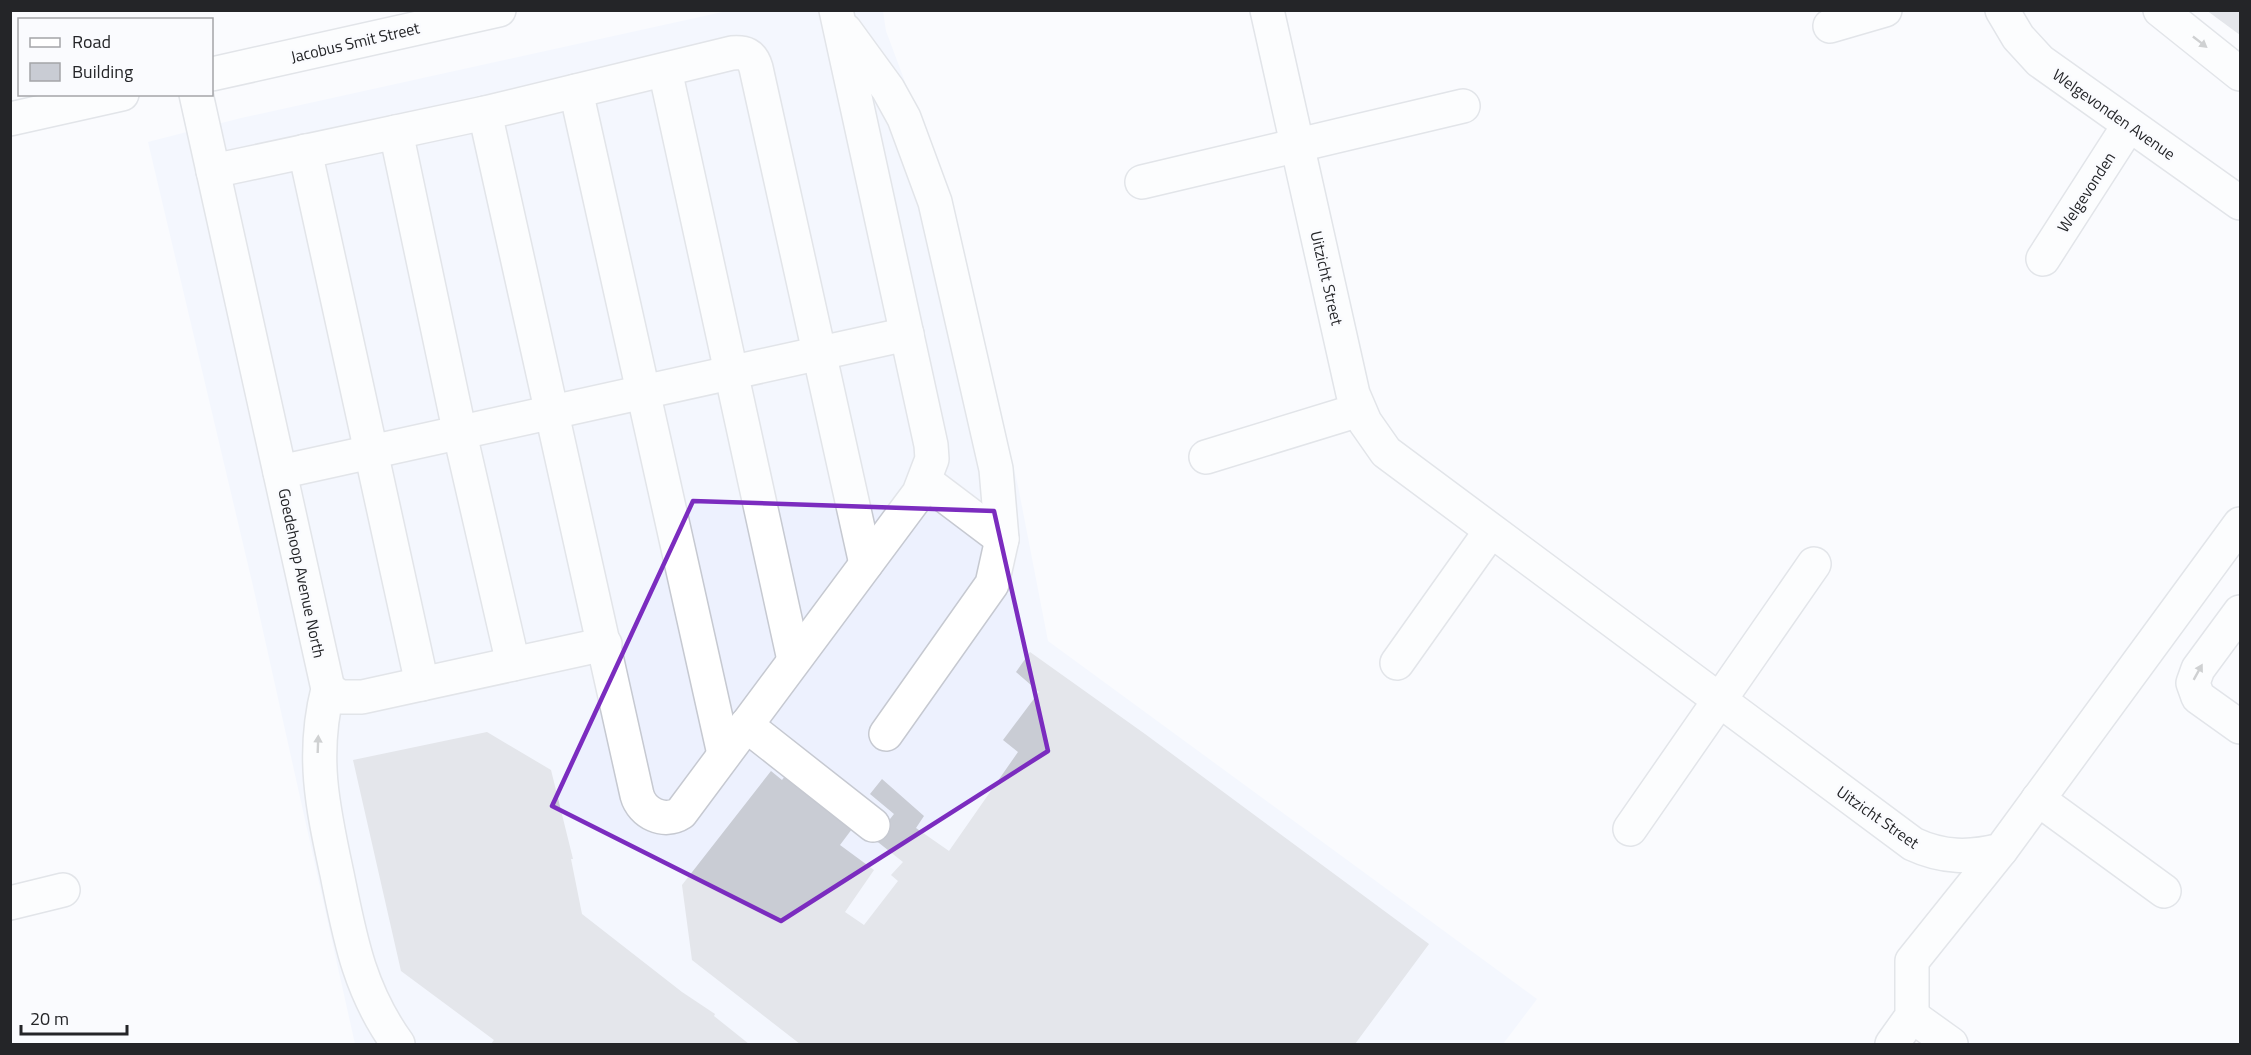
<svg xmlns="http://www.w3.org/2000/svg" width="2251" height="1055" font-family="'Titillium Web',sans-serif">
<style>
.built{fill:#edf1fe}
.building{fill:#c9ccd4}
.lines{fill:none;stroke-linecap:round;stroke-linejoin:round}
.minor-casing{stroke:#c6c9d1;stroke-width:36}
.minor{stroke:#fff;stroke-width:33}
.oneway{fill:#9c9d9e}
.marked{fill:none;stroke:#7b2cbf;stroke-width:4.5;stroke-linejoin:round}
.labels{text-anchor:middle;stroke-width:5;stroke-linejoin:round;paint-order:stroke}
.street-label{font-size:16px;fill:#242528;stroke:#fafbfe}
</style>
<rect width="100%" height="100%" fill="#fafbfe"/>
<path class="built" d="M727 11H883L886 31 945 189 966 267 1018 486 1048 641 1537 999 1503 1044H355L253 586 148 142 241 118Z"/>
<g class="building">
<path d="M2206 10H2240V35Z"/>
<path d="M1030 652 1145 734 1429 944 1355 1044H800L692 960 682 885 771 771 782 780 785 776 855 825 840 845 874 870 845 912 864 925 898 881 891 875 903 862 874 839 894 814 870 794 882 779 924 816 916 828 949 851 1018 752 1003 740 1039 692 1016 672Z"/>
<path d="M487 732 551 770 573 859H571L582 914 682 992 715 1014 714 1016 749 1044H491L494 1040 401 971 353 760Z"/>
</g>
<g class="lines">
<defs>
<g id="minor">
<path d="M1267 10 1353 394 1365 422 1386 452 1913 844C1943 858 1970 858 2001 850L2240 524"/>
<path d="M2002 10 2018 37 2040 61 2240 203"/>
<path d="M2160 10 2240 74"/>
<path d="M1830 26 1885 10"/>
<path d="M845 30 888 89 904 118 935 202 996 469 1002 539 992 584 886 734"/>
<path d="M665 70 794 660"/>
<path d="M212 74 499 10"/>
<path d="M576 91 724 754"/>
<path d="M196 94 328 689C311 756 323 809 337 874 350 938 359 990 398 1044"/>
<path d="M485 113 637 795C642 813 664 824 681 813L919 493 932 459 931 445 836 10"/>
<path d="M10 119 122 94"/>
<path d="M396 132 460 434 513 664"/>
<path d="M305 151 422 684"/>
<path d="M213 171 485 113 732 53C745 52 752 54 756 68L866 564"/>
<path d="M1142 182 1463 106"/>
<path d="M2043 259 2129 125"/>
<path d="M1206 457 1359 410"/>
<path d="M280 472 907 334"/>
<path d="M925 481 1002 539"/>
<path d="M2240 612 2198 669 2193 683 2198 697 2240 727"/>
<path d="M1397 663 1490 532"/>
<path d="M328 689 340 697H362L605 644"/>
<path d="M746 725 873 825"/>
<path d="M2038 799 2164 891"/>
<path d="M1630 829 1814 564"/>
<path d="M10 903 63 890"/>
<path d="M1912 1016 1951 1044"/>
<path d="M1892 1044 1912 1016V961L2001 850"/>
</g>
</defs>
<use href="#minor" class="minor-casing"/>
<use href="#minor" class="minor"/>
</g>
<defs><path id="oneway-solid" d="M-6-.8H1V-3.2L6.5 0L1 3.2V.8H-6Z" transform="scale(1.5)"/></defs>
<g class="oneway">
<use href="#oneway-solid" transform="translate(2200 42) rotate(38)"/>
<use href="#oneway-solid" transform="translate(2198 672) rotate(-61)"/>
<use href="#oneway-solid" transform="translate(318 744) rotate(-88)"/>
</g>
<path d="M0 0H2251V1055H0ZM693 501 994 511 1048 751 781 921 552 806Z" fill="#fafbfe" fill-opacity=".55" fill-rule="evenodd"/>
<path class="marked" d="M693 501 994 511 1048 751 781 921 552 806Z"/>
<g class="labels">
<g class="street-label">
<text transform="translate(355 42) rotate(-13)" y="6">Jacobus Smit Street</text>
<text transform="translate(2114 114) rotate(35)" y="6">Welgevonden Avenue</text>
<text transform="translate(2086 192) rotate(-57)" y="6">Welgevonden</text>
<text transform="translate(1327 278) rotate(77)" y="6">Uitzicht Street</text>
<text transform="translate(302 573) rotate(78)" y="6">Goedehoop Avenue North</text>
<text transform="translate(1878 817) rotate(35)" y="6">Uitzicht Street</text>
</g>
</g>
<rect width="2251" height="1055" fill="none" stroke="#242528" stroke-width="24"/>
<rect x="18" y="18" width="195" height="78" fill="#fafbfe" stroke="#a4a5a8" stroke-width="1.5"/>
<rect x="30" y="38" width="30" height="9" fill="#ffffff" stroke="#a4a5a8" stroke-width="1.5"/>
<text x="72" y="48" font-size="18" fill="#242528">Road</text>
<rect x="30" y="63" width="30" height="18" fill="#c9ccd4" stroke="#a4a5a8" stroke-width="1.5"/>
<text x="72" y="78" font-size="18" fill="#242528">Building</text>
<path d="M21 1025v9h106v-9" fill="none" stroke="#242528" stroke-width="3"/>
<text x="30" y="1025" font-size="18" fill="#242528" stroke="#fafbfe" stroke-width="4.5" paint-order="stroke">20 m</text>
</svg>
